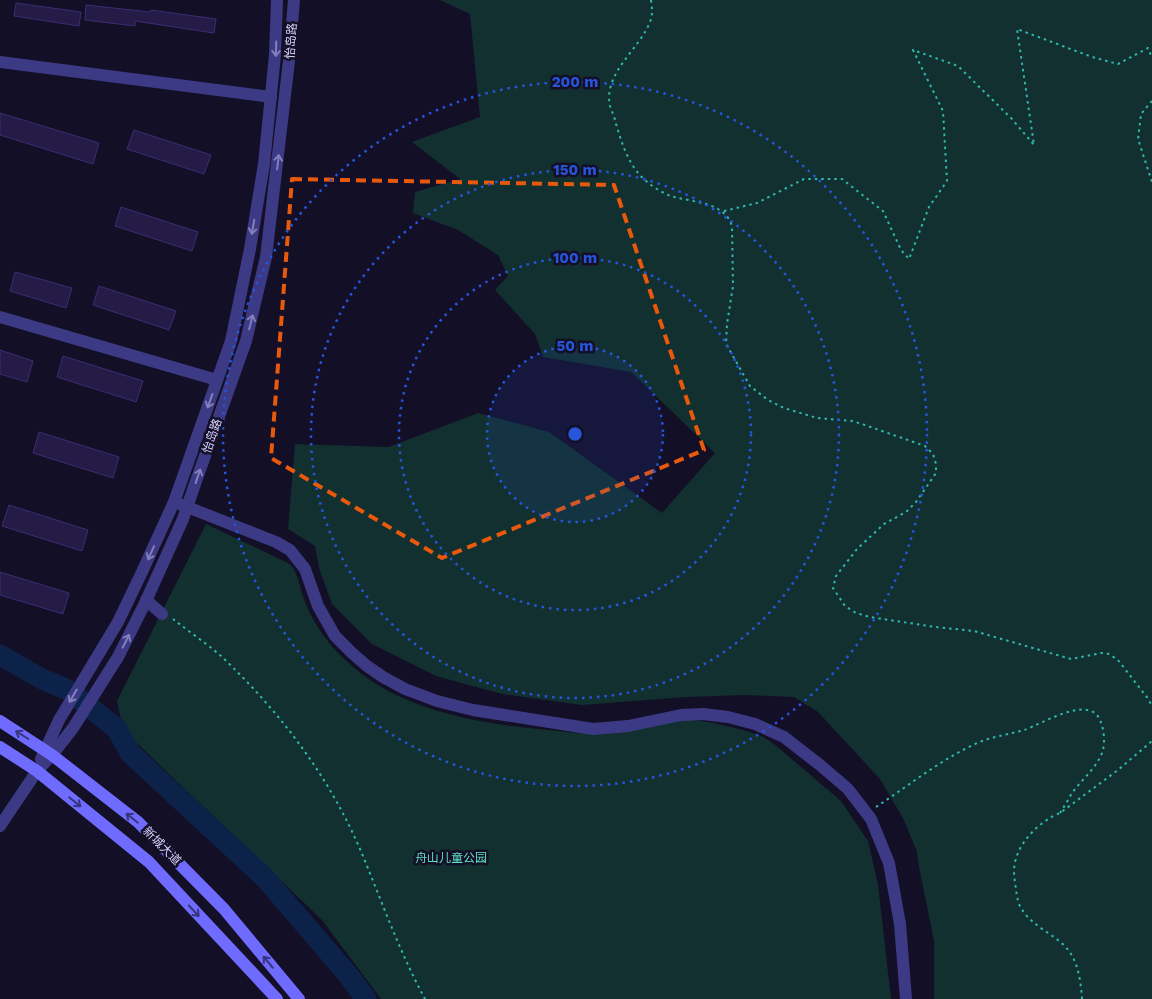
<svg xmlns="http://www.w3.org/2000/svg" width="1152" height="999" font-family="'Work Sans','Noto Sans SC',sans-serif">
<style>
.green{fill:#12302f}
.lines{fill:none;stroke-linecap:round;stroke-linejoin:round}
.river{stroke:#0c2248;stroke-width:21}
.building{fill:#241b47;stroke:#3b2d73}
.path{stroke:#2fb8b0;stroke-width:2;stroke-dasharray:2.5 4;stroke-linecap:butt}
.minor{stroke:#3d3a85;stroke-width:12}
.tertiary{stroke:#3d3a85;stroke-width:12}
.secondary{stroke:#6f6bff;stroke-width:12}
.oneway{stroke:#837fbc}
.oneway2{stroke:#38347d}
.marked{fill:none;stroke:#e8590c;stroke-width:4;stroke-dasharray:10 6;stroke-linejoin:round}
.ring{fill:none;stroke:#2655da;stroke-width:2.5;stroke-dasharray:2.5 5}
.labels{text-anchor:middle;stroke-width:5;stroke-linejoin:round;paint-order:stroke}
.street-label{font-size:12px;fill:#d9d4ff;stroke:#130f26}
.park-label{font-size:12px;fill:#5fe0c0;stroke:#130f26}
.centre{fill:#2655da;stroke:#130f26;stroke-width:2.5}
.ring-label{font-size:15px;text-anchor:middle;font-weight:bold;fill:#2655da;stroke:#130f26;stroke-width:5;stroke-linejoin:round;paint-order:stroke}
</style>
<rect width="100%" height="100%" fill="#130f26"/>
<g class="green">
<path d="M440 0H1152V999H934V941L919 867 917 852 903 818 880 779 818 712 794 697 744 695 687 697 582 705 502 694 436 676 372 644 332 604 319 568 315 546 288 529 295 444 389 447 478 413 549 432 662 513 715 453 631 372 543 357 535 334 495 290 508 276 498 255 458 230 413 213 415 192 460 179 412 142 480 117 470 14Z"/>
<path d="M206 524 290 564C299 574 300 590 305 602 315 627 331 648 352 666 404 712 482 724 549 730 564 731 580 735 594 733 626 730 657 722 688 720 703 719 747 730 761 736 766 738 770 741 774 744L841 801 868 841 878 884 891 999H381L322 920 123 730 117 701Z"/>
</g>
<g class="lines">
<path class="river" d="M0 655 42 679 68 690 117 729 130 753 265 878 349 976 366 999"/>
</g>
<g class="building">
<path d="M16 3 81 12 79 26 14 16Z"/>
<path d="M86 5 150 12 151 10 216 19 214 33 135 21V26L85 20Z"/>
<path d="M0 113 99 143 93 164 0 135Z"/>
<path d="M134 130 211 155 204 174 127 149Z"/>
<path d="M121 207 198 232 192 251 115 226Z"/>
<path d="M15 272 72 288 66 308 10 291Z"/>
<path d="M99 286 176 311 169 330 93 305Z"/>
<path d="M0 350 33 361 27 382 0 374Z"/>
<path d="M63 356 143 381 136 402 57 377Z"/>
<path d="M39 432 119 457 113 478 33 453Z"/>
<path d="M9 505 88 530 82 551 2 526Z"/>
<path d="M0 572 69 593 63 614 0 595Z"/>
</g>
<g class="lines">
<g class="path">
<path d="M651 0C652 8 653 15 650 22 639 50 603 73 610 106 612 112 615 118 616 124 623 147 630 170 651 185 657 189 664 194 671 196 693 203 724 201 732 226L733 286 727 324 726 344 750 386 768 400 784 408 817 418 852 421 862 424 925 446 933 454 936 464V473L916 502 906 512 884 524 857 549 836 576 833 588 845 606 856 613 870 617 935 627 974 631 1071 659 1102 653 1109 654 1118 660 1149 700 1152 707"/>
<path d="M1152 101 1141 114 1138 139 1152 182"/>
<path d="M724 211 757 203 804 179H842L883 211 901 250 909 259 929 207 947 181 943 111 913 50 958 66 1012 119 1034 145 1017 29 1092 57 1118 64 1148 48 1152 58"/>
<path d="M173 619C188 631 206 643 221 656 280 712 328 775 360 849 381 899 399 951 425 999"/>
<path d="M876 807C908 786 939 761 973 745 989 737 1007 735 1024 730 1042 724 1089 694 1100 720 1104 729 1105 741 1103 750 1098 767 1082 779 1072 793 1068 800 1064 807 1060 813"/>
<path d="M1082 999C1081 984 1079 967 1071 954 1060 936 1035 929 1023 911 1018 905 1017 897 1016 889 1015 883 1014 877 1014 870 1015 845 1038 822 1060 813L1118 770 1152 741"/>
</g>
<g class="minor">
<path d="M0 62 271 97"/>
<path d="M0 317 217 380"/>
<path d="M177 503 276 542 290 550 305 569 318 606 335 636 352 653 367 666 383 677 405 689 437 701 473 710 593 729 628 726 681 715 703 714 728 717 755 724 784 737 820 765 848 789 871 819 889 863 900 924 906 999"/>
<path d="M146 600 162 614"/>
</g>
<g class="tertiary">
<path d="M41 759 59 720 118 622 142 572 174 502 231 341 250 249 264 164 275 55 277 0"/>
<path d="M0 826 37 771 52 755 73 728 118 657 145 603 183 519 195 484 246 341 266 257 289 61 294 0"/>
</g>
<g class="secondary">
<path d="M0 721 52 755 138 822 224 909 299 999"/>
<path d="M0 747 37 771 149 862 277 999"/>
</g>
</g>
<defs><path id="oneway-shaft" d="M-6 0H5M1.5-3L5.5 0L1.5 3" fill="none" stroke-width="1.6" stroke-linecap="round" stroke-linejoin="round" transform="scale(1.25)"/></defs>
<g class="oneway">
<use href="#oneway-shaft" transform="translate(276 49) rotate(92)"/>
<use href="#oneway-shaft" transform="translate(278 162) rotate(-83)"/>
<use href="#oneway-shaft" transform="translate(253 227) rotate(100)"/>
<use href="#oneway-shaft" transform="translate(251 322) rotate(-76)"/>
<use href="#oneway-shaft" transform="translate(210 401) rotate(109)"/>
<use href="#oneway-shaft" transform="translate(198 476) rotate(-71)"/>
<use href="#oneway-shaft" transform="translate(151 553) rotate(114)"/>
<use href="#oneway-shaft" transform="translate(126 641) rotate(-63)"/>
<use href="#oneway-shaft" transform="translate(73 696) rotate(120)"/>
</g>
<g class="oneway2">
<use href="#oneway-shaft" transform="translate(22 735) rotate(-148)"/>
<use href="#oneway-shaft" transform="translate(75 802) rotate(39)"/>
<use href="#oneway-shaft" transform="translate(132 818) rotate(-141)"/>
<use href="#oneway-shaft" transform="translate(194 911) rotate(47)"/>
<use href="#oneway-shaft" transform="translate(268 962) rotate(-130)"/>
</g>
<path class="marked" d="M292 179 614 185 704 450 442 558 271 458Z"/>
<circle cx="575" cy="434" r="88" fill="#2655da" fill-opacity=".12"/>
<g class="ring">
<circle cx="575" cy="434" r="88"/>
<circle cx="575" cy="434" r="176"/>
<circle cx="575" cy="434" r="264"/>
<circle cx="575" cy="434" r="352"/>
</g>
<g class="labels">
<g class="street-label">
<text transform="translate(291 41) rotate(-86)" y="4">怡岛路</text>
<text transform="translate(212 436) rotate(-71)" y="4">怡岛路</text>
<text transform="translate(162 846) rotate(45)" y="4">新城大道</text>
</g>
<g class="park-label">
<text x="451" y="862">舟山儿童公园</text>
</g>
</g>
<circle cx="575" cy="434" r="8" class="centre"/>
<g class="ring-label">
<text x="575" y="87">200 m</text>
<text x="575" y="175">150 m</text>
<text x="575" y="263">100 m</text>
<text x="575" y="351">50 m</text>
</g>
</svg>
